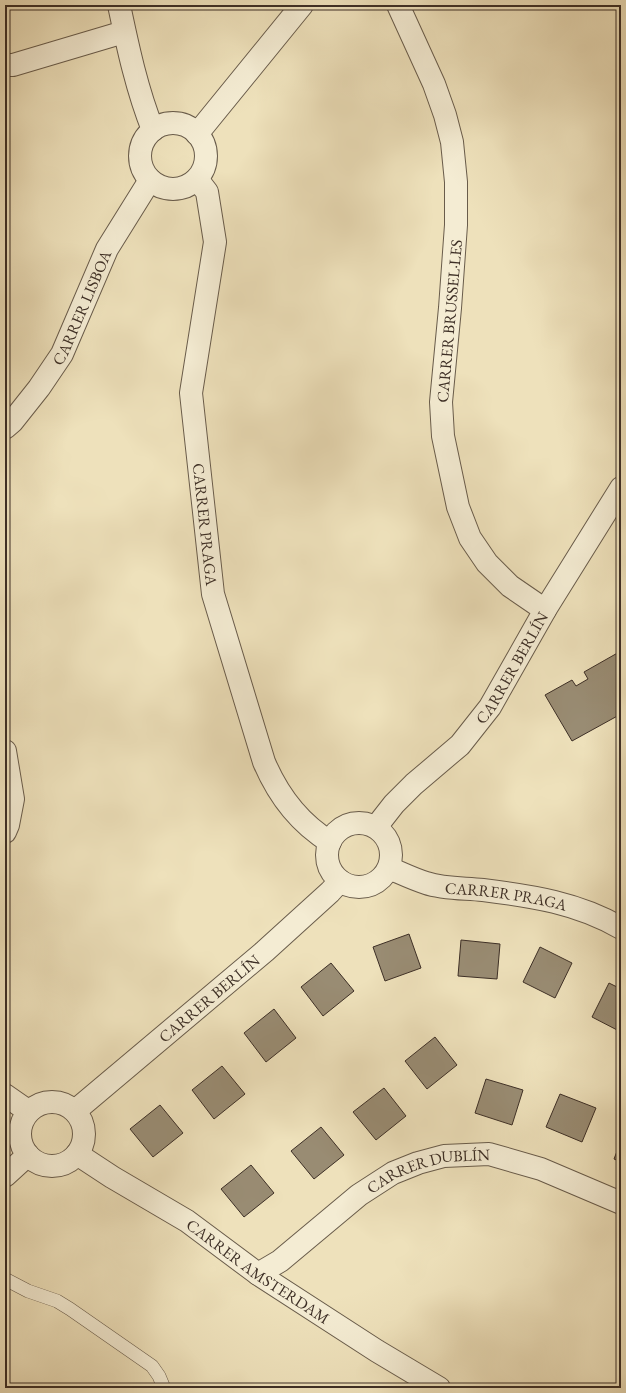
<svg xmlns="http://www.w3.org/2000/svg" width="626" height="1393" font-family="'EB Garamond',serif">
<style>
.building{fill:#998c73;stroke:#3d2f26}
.lines{fill:none;stroke-linecap:round;stroke-linejoin:round}
.service-casing{stroke:#695c4b;stroke-width:14}
.minor-casing{stroke:#695c4b;stroke-width:24}
.service{stroke:#f4ecd3;stroke-width:13}
.minor{stroke:#f4ecd3;stroke-width:22}
.labels{text-anchor:middle;stroke-width:3;stroke-linejoin:round;paint-order:stroke}
.street-label{font-size:16px;fill:#3d2f26;stroke:#f4ecd3}
</style>
<rect width="100%" height="100%" fill="#eee1bb"/>
<filter id="stains"><feTurbulence type="fractalNoise" baseFrequency=".005" numOctaves="4"/><feColorMatrix values="0 0 0 0 .2 0 0 0 0 .09 0 0 0 0 .02 0 0 0 .5 -.17"/></filter>
<radialGradient id="worn" r=".72"><stop offset=".6" stop-color="#630" stop-opacity="0"/><stop offset="1" stop-color="#630" stop-opacity=".3"/></radialGradient>
<g class="building">
<path d="M621 651V714L572 741 545 695 572 680 576 686 588 679 584 672Z"/>
<path d="M409 934 421 968 385 981 373 947Z"/>
<path d="M461 940 500 944 497 979 458 976Z"/>
<path d="M540 947 572 963 555 998 523 982Z"/>
<path d="M331 963 354 991 323 1016 301 987Z"/>
<path d="M609 983 621 989V1032L592 1017Z"/>
<path d="M274 1009 296 1038 266 1062 244 1033Z"/>
<path d="M435 1037 457 1065 427 1089 405 1061Z"/>
<path d="M222 1066 245 1094 214 1119 192 1090Z"/>
<path d="M486 1079 523 1090 512 1125 475 1113Z"/>
<path d="M384 1088 406 1116 376 1140 353 1112Z"/>
<path d="M560 1094 596 1108 582 1142 546 1127Z"/>
<path d="M160 1105 183 1133 153 1157 130 1129Z"/>
<path d="M321 1127 344 1155 314 1179 291 1151Z"/>
<path d="M621 1141V1162L614 1159Z"/>
<path d="M251 1165 274 1193 244 1217 221 1189Z"/>
</g>
<g class="lines">
<defs>
<path id="service" d="M5 1279 28 1291 57 1301 70 1309 152 1366 159 1376 164 1388"/>
<g id="minor">
<path d="M119 5C128 48 137 90 153 130"/>
<path d="M398 5 434 84 445 115 452 142 456 182V225L450 308 441 402 443 436 458 507 470 538 487 563 510 586 545 610"/>
<path d="M5 65H13L124 32"/>
<circle cx="173" cy="156" r="33"/>
<path d="M197 134 302 5"/>
<path id="s1" d="M197 179 207 192 215 242 191 393 213 594 264 762C278 795 299 823 330 842"/>
<path id="s2" d="M5 428 12 422 39 388 62 354 107 249 150 180"/>
<path d="M5 751 13 799 8 825 5 832"/>
<circle cx="359" cy="855" r="32"/>
<path id="s3" d="M376 827 394 804 414 784 460 745 490 707 545 610 621 488"/>
<path id="s4" d="M389 868C401 873 413 879 426 883 444 889 464 888 483 890 532 896 578 903 621 928"/>
<path d="M5 1095 28 1111"/>
<circle cx="52" cy="1134" r="32"/>
<path id="s5" d="M75 1111 265 951 330 892 340 881"/>
<path id="s6" d="M77 1154 112 1177 187 1221 258 1274 377 1351 439 1388"/>
<path d="M5 1176 28 1155"/>
<path id="s7" d="M258 1274 280 1261 359 1195 393 1173 418 1163 444 1156 489 1154 541 1169 621 1203"/>
</g>
</defs>
<use href="#service" class="service-casing"/>
<use href="#minor" class="minor-casing"/>
<use href="#service" class="service"/>
<use href="#minor" class="minor"/>
</g>
<g class="labels">
<g class="street-label">
<text dy="6" stroke="none"><textPath href="#s2" startOffset="144">CARRER LISBOA</textPath></text>
<text transform="translate(449 321) rotate(-85)" y="6">CARRER BRUSSEL·LES</text>
<text dy="6" stroke="none"><textPath href="#s1" startOffset="352">CARRER PRAGA</textPath></text>
<text dy="6" stroke="none"><textPath href="#s3" startOffset="211">CARRER BERLÍN</textPath></text>
<text dy="6" stroke="none"><textPath href="#s4" startOffset="121">CARRER PRAGA</textPath></text>
<text dy="6" stroke="none"><textPath href="#s5" startOffset="175">CARRER BERLÍN</textPath></text>
<text dy="6" stroke="none"><textPath href="#s7" startOffset="204">CARRER DUBLÍN</textPath></text>
<text dy="6" stroke="none"><textPath href="#s6" startOffset="216">CARRER AMSTERDAM</textPath></text>
</g>
</g>
<rect width="626" height="1393" fill="none" stroke="#eee1bb" stroke-width="20"/>
<rect x="6" y="6" width="614" height="1381" fill="none" stroke="#3d2f26" stroke-width="2"/>
<rect x="10" y="10" width="606" height="1373" fill="none" stroke="#3d2f26"/>
<rect width="100%" height="100%" filter="url(#stains)"/>
<rect width="100%" height="100%" fill="url(#worn)"/>
</svg>
